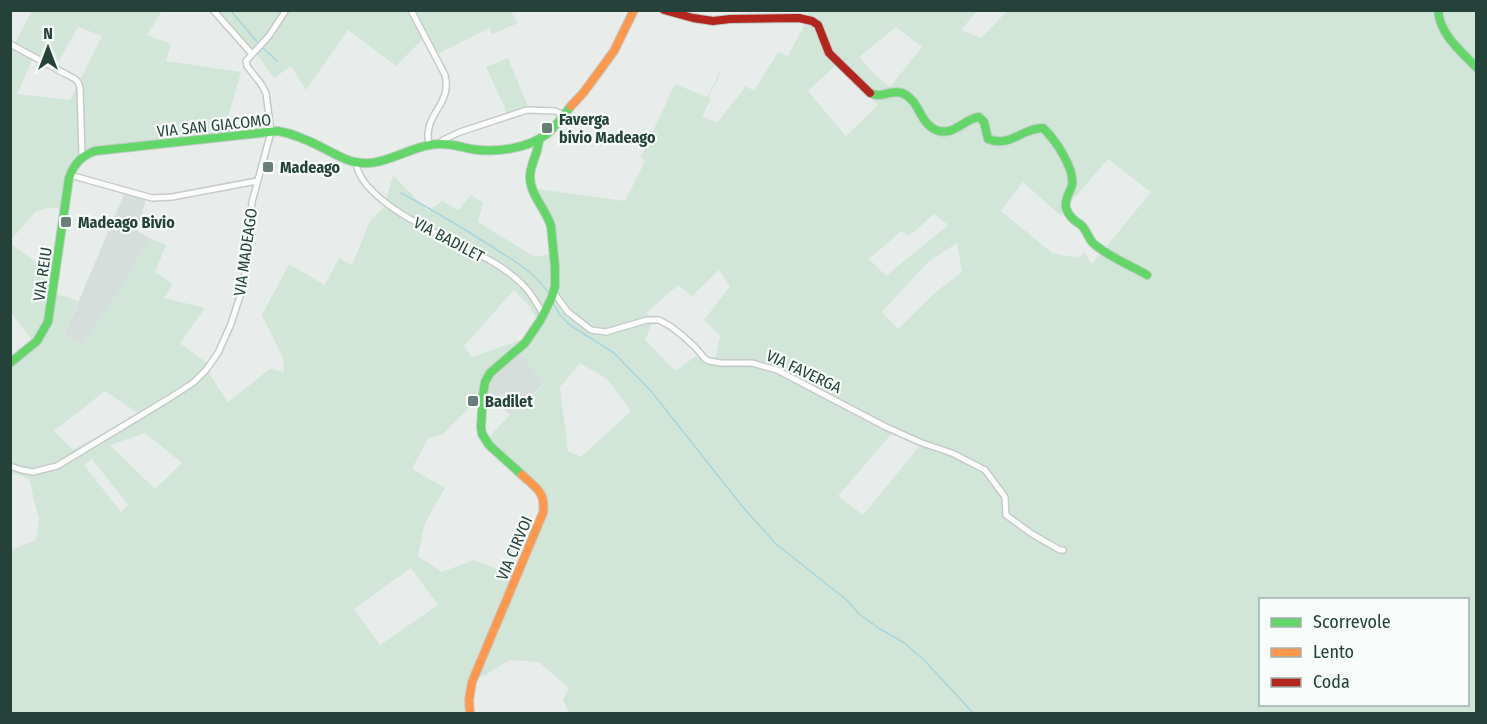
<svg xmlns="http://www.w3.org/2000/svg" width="1487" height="724" font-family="'Fira Sans Condensed',sans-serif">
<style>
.built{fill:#d6dedb}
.green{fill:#d1e6d8;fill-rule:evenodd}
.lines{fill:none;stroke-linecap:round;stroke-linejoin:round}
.stream{stroke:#a9d4db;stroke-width:1.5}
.street-casing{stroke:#c5cac8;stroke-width:8}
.fast-casing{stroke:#c3cbc8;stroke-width:10}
.slow-casing{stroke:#c3cbc8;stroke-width:10}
.jam-casing{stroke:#c3cbc8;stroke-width:10}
.street{stroke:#fcfcfc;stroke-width:5}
.fast{stroke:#63d668;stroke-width:8}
.slow{stroke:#ff974d;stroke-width:8}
.jam{stroke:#b3261e;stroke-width:8}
.poi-dot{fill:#697e78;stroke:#f7fbf9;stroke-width:2}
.labels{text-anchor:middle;stroke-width:4.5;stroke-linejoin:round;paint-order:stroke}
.poi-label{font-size:16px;font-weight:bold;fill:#24423a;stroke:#f7fbf9;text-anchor:start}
.street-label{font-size:16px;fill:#24423a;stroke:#f7fbf9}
</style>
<rect width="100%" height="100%" fill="#e8edeb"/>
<g class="built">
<path d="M125 192 146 199 137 231 150 238 125 284 82 346 64 336Z"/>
<path d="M516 349 545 383 510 415 494 398 484 405 478 399 483 375Z"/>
</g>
<g class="green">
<path d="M510 10 518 23 492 34 489 28 436 55 425 37 396 66 348 30 306 90 291 66 274 78 255 52 216 11Z"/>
<path d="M32 11H162L147 35 171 44 166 61 241 72 228 117 237 124 231 139 89 155 74 168 66 208H47L35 212 11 240V41L15 43ZM78 27 102 36 70 100 17 94 33 58 54 69Z"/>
<path d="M808 11H977L961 30 981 38 1007 11H1476V713H569L563 700 569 688 539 662 510 660 476 680 467 708V713H11V550L36 540 39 520 29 479 11 472V359L33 341 11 313 10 243 38 264 58 272 55 293 78 301 64 336 82 346 125 284 150 238 166 245 155 272 173 284 164 298 205 308 180 343 208 364 206 369 228 402 270 369 284 372 283 358 262 315 289 264 325 285 339 258 352 265 370 221 384 207 393 175 428 211 442 201 459 210 470 195 483 202 478 222 535 257 552 254 551 232 530 188 625 201 645 161 641 157 675 84 707 97 722 67 718 79 708 97 711 99 702 116 717 123 746 86 754 91 778 52 788 56 808 18ZM896 27 922 47 890 87 876 76 859 57ZM837 64 878 105 846 136 808 91ZM1108 159 1151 192 1092 264 1084 252 1079 258 1052 253 1001 211 1023 182 1061 216 1064 210ZM934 214 948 225 886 276 869 259 901 231 909 236ZM957 243 962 272 936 292 898 329 882 312 928 262ZM719 270 730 286 704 320 720 336 716 356 706 363 696 356 675 371 645 340 652 324 647 312 678 285 692 296ZM514 290 530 307 538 321 527 338 472 357 464 346ZM515 349 545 384 510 415 482 444 547 504 520 578 474 560 442 572 418 556 425 523 445 488 412 469 428 438 442 435 478 399 483 375ZM580 363 607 379 631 411 581 457 568 451 560 387ZM105 391 138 413 73 450 54 431ZM893 432 922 443 863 515 838 496ZM145 433 182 463 155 489 110 445ZM92 459 128 505 121 512 84 465ZM411 568 438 605 380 645 354 609ZM1260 600H1468V704H1260Z"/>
<path d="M508 58 529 109 509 117 486 67Z"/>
</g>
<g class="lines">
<g class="stream">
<path d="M230 10 259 44"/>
<path d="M262 47 277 61"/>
<path d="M401 193C433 210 463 228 494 248 514 261 538 274 550 296"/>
<path d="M553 303 559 314 570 325 614 353 651 391 742 506 776 544 848 601 859 614 880 629 903 642 924 660 974 714"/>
</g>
<defs>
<g id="street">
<path d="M213 10 252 54"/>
<path d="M411 10 445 75C453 105 422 114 429 144"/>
<path d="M10 44 75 79 78 82 80 88 82 156"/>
<path d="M440 143 443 140 460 132 527 110 555 111 564 115"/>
<path d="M356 163C362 206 458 242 493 262 503 268 514 276 522 284 531 292 537 304 543 314"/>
<path d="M70 175 152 198 172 197 257 181"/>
<path d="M554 293 568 312 591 330 606 332 647 320H659L670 326 683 336 696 348 705 359 709 361 721 363H752L777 370 886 427 922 443 952 453 985 470 1005 497 1006 515 1032 534 1060 550H1063"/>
<path d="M10 466 22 470 33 472 57 466 168 399 193 383 206 370 218 353 231 324 241 293 245 273 252 202 271 132 266 93 261 84 247 66 246 61 269 36 286 10"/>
</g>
<g id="fast">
<path d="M1438 10C1440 35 1460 50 1476 67"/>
<path d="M870 93C883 99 891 89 902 93 919 99 920 124 936 130 954 137 963 119 979 117L984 122 988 139C1010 148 1022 128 1043 128 1055 139 1075 169 1072 185 1070 193 1064 199 1066 208 1069 217 1074 220 1081 225 1087 230 1088 239 1094 244 1109 257 1130 265 1147 275"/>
<path d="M10 363 37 341 48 322 69 178C74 164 81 156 95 151L278 131C295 134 310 141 325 149 335 154 344 160 355 162 381 168 405 149 430 145 444 142 458 146 471 149 495 153 527 149 547 134 556 126 564 115 571 106"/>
<path d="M522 475 489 445 482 434 481 427 483 394 485 382 490 373 525 343 540 321 552 297 555 286V267L551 226C546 209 530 195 530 177 530 163 539 153 539 139"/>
</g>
<g id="slow">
<path d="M571 106 584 92 614 51 634 10"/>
<path d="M470 714 469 700 472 682 543 513C546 492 536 488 522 475"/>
</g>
<path id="jam" d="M664 10 693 18 713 21 730 19 799 18 812 21 818 25 829 53 870 93"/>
</defs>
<use href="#street" class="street-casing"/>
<use href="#fast" class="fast-casing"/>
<use href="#slow" class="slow-casing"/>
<use href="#jam" class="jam-casing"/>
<use href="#street" class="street"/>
<use href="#fast" class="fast"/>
<use href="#slow" class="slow"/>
<use href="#jam" class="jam"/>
</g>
<g class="poi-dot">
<rect x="541" y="122" width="12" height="12" rx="3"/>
<rect x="262" y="161" width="12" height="12" rx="3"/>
<rect x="60" y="216" width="12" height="12" rx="3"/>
<rect x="467" y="395" width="12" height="12" rx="3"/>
</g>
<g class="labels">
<g class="poi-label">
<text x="559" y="125">Faverga<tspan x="559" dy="18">bivio Madeago</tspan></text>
<text x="280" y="173">Madeago</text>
<text x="78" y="228">Madeago Bivio</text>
<text x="485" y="407">Badilet</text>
</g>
<g class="street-label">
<text transform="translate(214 125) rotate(-6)" y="6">VIA SAN GIACOMO</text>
<text transform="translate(449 239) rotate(28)" y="6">VIA BADILET</text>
<text transform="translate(245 252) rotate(-82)" y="6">VIA MADEAGO</text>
<text transform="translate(42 274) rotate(-82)" y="6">VIA REIU</text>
<text transform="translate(804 371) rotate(25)" y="6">VIA FAVERGA</text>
<text transform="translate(514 548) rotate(-67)" y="6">VIA CIRVOI</text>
</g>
</g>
<rect width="1487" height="724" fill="none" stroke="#24423a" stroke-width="24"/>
<rect x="1259" y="598" width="210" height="108" fill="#f7fbf9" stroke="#a3b1ad" stroke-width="1.5"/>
<rect x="1271" y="618" width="30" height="9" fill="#63d668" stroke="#a3b1ad" stroke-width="1.5"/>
<text x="1313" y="628" font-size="18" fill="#24423a">Scorrevole</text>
<rect x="1271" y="648" width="30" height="9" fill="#ff974d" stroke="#a3b1ad" stroke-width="1.5"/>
<text x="1313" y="658" font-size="18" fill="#24423a">Lento</text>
<rect x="1271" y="678" width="30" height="9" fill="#b3261e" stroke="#a3b1ad" stroke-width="1.5"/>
<text x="1313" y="688" font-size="18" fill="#24423a">Coda</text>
<g transform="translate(48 48)" stroke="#f7fbf9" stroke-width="4.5" paint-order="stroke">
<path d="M0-4.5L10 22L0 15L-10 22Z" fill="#24423a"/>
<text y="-9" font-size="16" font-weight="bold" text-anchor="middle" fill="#24423a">N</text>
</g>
</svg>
